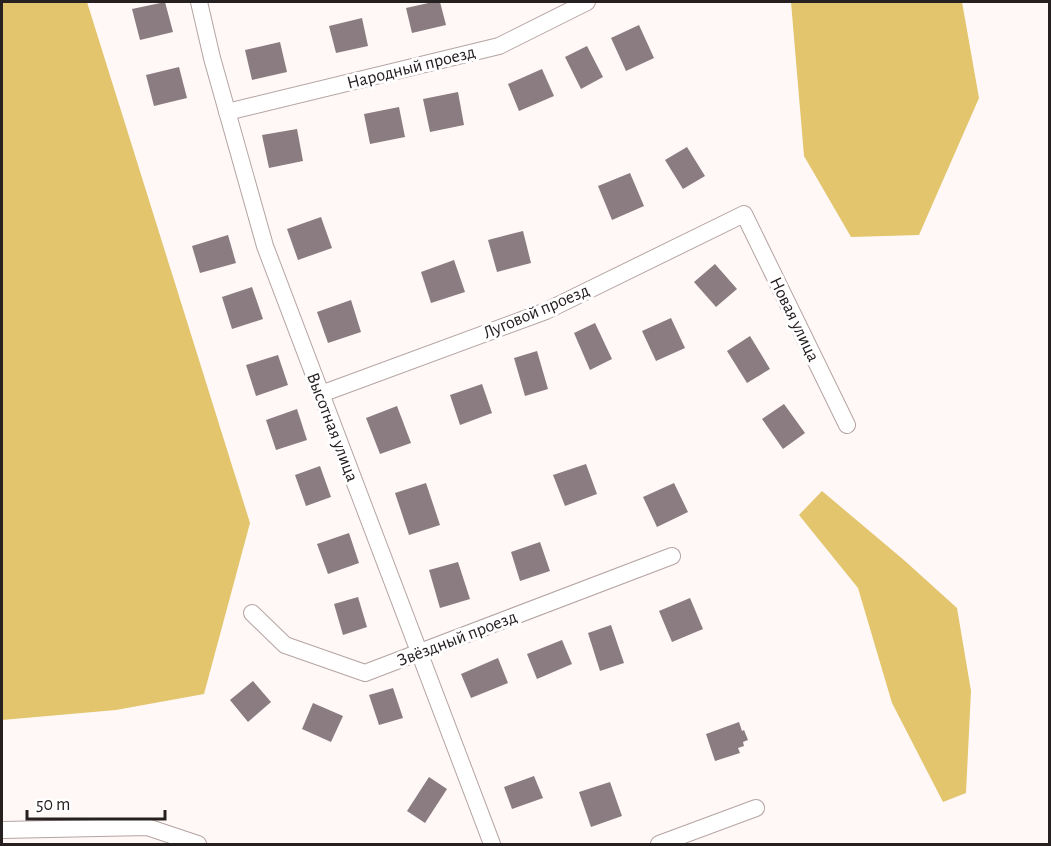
<svg xmlns="http://www.w3.org/2000/svg" width="1051" height="846" font-family="'Alegreya Sans',sans-serif">
<style>
.forest{fill:#e2c56d}
.building{fill:#8a7c81}
.lines{fill:none;stroke-linecap:round;stroke-linejoin:round}
.street-casing{stroke:#b4a4a2;stroke-width:18}
.street{stroke:#fff;stroke-width:16}
.labels{text-anchor:middle;stroke-width:6;stroke-linejoin:round;paint-order:stroke}
.street-label{font-size:18px;fill:#262020;stroke:#fff}
</style>
<rect width="100%" height="100%" fill="#fff8f7"/>
<g class="forest">
<path d="M2 2H87L250 523 204 694 116 710 2 720Z"/>
<path d="M791 2H962L979 98 919 235 851 237 804 156Z"/>
<path d="M822 491 905 561 957 608 971 691 966 793 943 802 892 703 858 588 799 515Z"/>
</g>
<g class="building">
<path d="M165 2 173 32 140 40 132 9Z"/>
<path d="M433 2H440L446 25 412 33 406 8Z"/>
<path d="M362 18 368 46 336 53 329 26Z"/>
<path d="M639 25 654 58 626 71 611 38Z"/>
<path d="M280 42 287 72 252 80 245 50Z"/>
<path d="M587 46 603 77 581 89 565 57Z"/>
<path d="M179 67 187 98 154 106 146 75Z"/>
<path d="M542 69 554 96 519 111 508 84Z"/>
<path d="M458 92 464 125 430 132 423 99Z"/>
<path d="M399 107 405 137 370 144 364 114Z"/>
<path d="M297 129 303 161 269 168 262 135Z"/>
<path d="M687 147 705 176 683 189 665 160Z"/>
<path d="M630 173 644 206 612 220 598 186Z"/>
<path d="M321 217 332 248 298 260 287 229Z"/>
<path d="M523 231 531 263 497 272 488 240Z"/>
<path d="M228 235 236 263 200 273 192 246Z"/>
<path d="M454 260 465 292 431 303 421 272Z"/>
<path d="M715 264 737 289 716 307 694 282Z"/>
<path d="M252 287 263 319 232 329 222 297Z"/>
<path d="M351 300 361 332 328 343 317 312Z"/>
<path d="M671 318 685 348 656 361 642 331Z"/>
<path d="M595 323 612 359 590 370 574 333Z"/>
<path d="M750 336 770 369 747 383 727 351Z"/>
<path d="M537 351 548 389 525 396 514 358Z"/>
<path d="M278 355 288 385 256 396 246 365Z"/>
<path d="M482 384 492 413 460 425 450 395Z"/>
<path d="M784 404 805 433 783 449 762 419Z"/>
<path d="M397 406 411 443 380 454 366 418Z"/>
<path d="M297 409 307 440 276 450 266 420Z"/>
<path d="M586 464 597 494 565 506 553 475Z"/>
<path d="M320 466 331 497 306 506 295 475Z"/>
<path d="M426 483 440 525 409 535 395 493Z"/>
<path d="M674 483 688 512 657 527 643 497Z"/>
<path d="M349 533 359 563 328 574 317 544Z"/>
<path d="M540 542 550 571 520 581 511 552Z"/>
<path d="M458 562 470 599 440 608 429 570Z"/>
<path d="M358 597 367 627 343 635 334 604Z"/>
<path d="M690 598 703 629 672 642 659 611Z"/>
<path d="M611 625 624 663 600 671 588 633Z"/>
<path d="M562 640 572 664 537 679 527 654Z"/>
<path d="M498 658 508 683 471 698 461 674Z"/>
<path d="M253 681 271 702 248 722 230 700Z"/>
<path d="M393 688 403 718 379 725 369 695Z"/>
<path d="M313 703 343 716 331 742 302 729Z"/>
<path d="M739 722 742 731 744 730 748 740 743 742 744 746 738 748 740 753 715 761 706 734Z"/>
<path d="M534 776 543 798 512 809 504 787Z"/>
<path d="M429 777 447 789 425 823 407 811Z"/>
<path d="M610 782 622 816 591 827 579 792Z"/>
</g>
<g class="lines">
<defs>
<g id="street">
<path d="M199 2 212 58 265 246 492 844"/>
<path d="M227 112 499 46 587 2"/>
<path d="M321 394 546 311 744 214 847 425"/>
<path d="M252 613 285 645 365 673 672 556"/>
<path d="M2 830 147 827 198 844"/>
<path d="M659 844 756 808"/>
</g>
</defs>
<use href="#street" class="street-casing"/>
<use href="#street" class="street"/>
</g>
<g class="labels">
<g class="street-label">
<text transform="translate(411 67) rotate(-14)" y="6">Народный проезд</text>
<text transform="translate(536 311) rotate(-23)" y="6">Луговой проезд</text>
<text transform="translate(795 319) rotate(64)" y="6">Новая улица</text>
<text transform="translate(333 427) rotate(69)" y="6">Высотная улица</text>
<text transform="translate(457 638) rotate(-21)" y="6">Звёздный проезд</text>
</g>
</g>
<rect width="1051" height="846" fill="none" stroke="#262020" stroke-width="6"/>
<path d="M27 810v9h138v-9" fill="none" stroke="#262020" stroke-width="3"/>
<text x="36" y="810" font-size="18" fill="#262020" stroke="#ffffff" stroke-width="4.5" paint-order="stroke">50 m</text>
</svg>
